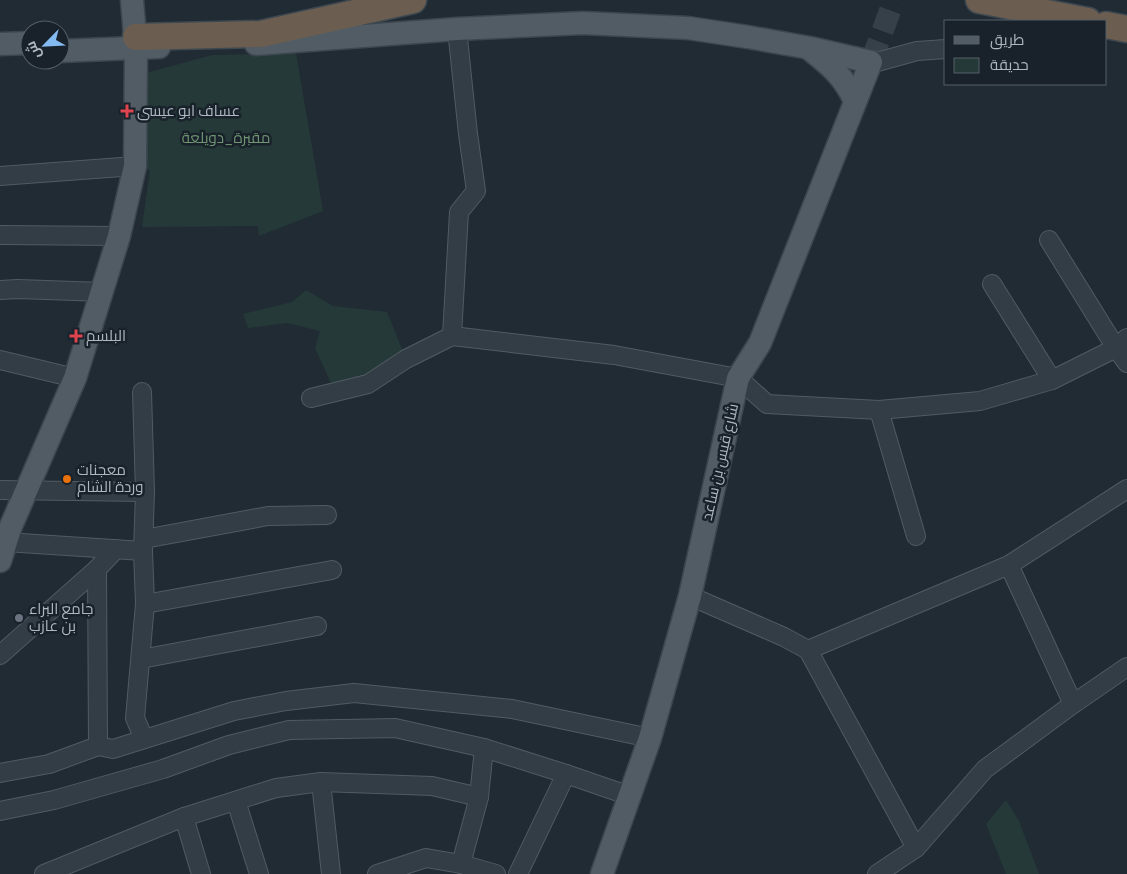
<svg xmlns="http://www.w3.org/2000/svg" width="1127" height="874" font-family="'Titillium Web',Cairo,sans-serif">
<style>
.green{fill:#253a38}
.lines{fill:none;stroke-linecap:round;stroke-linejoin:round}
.major-tunnel{stroke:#354049;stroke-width:22;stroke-dasharray:22 11;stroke-linecap:butt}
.minor-casing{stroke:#515b63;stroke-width:20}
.major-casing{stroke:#3d464f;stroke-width:25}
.highway-casing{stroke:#3e4850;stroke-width:29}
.minor{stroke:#333d45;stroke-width:18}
.major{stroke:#515c65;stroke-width:22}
.highway{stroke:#6b5e51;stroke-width:26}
.health-dot{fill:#e0444e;stroke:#19222a;stroke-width:2}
.food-dot{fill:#e8710a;stroke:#19222a;stroke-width:2}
.worship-dot{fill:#6b7280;stroke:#19222a;stroke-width:2}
.labels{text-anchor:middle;stroke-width:5;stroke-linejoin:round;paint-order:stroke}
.poi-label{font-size:15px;fill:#adb8c2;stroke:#19222a;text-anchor:start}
.park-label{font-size:15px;fill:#6f9673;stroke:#19222a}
.street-label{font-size:15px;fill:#adb8c2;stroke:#19222a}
</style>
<rect width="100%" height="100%" fill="#202b34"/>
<g class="green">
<path d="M296 53 323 211 259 236 258 226 142 227 150 170 135 166V76L212 55Z"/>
<path d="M306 290 333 306 387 312 406 359 335 392 315 348 320 331 287 323 248 328 243 314 292 302Z"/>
<path d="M1006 800 1019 821 1039 874H1006L986 824Z"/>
</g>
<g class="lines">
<path class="major-tunnel" d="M871 62 894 0"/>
<defs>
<g id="minor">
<path d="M871 62H877L917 51 946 49"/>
<path d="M0 176 135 166"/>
<path d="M0 235 119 236"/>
<path d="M1049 240 1116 348 1127 363"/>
<path d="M992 284 1052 380"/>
<path d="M0 290 18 289 103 292"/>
<path d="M452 336 459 212 476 191 468 134 457 29"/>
<path d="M0 360 75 378"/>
<path d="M142 392 145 492 143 551 145 604 135 718 144 739"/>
<path d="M311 398 368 384 406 359 452 336 614 355 738 378 767 404 879 410 980 401 1052 380 1116 348 1127 338"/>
<path d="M879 410 916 536"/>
<path d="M0 490 145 492"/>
<path d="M144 539 268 516 327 515"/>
<path d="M6 542 143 551"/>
<path d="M1009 565 1073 704"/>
<path d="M97 569 98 746"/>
<path d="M690 596 784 637 808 650 916 848"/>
<path d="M145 604 332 570"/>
<path d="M808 650 1009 565 1127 489"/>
<path d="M0 655 97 569 116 549"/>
<path d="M141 659 317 626"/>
<path d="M0 773 49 764 98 746 113 749 234 711 286 701 354 693 512 709 650 738"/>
<path d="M321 782 331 874"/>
<path d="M236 801 259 874"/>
<path d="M0 811 54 800 163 769 229 745 289 730 395 728 484 748 566 774 630 796"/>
<path d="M184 817 201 874"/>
<path d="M461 864 479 797 484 748"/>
<path d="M44 874 184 817 276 788 321 782 432 786 479 797"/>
<path d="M377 874 426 858 461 864 496 874"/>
<path d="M518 874 566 774"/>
<path d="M877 874 916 848 985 769 1073 704 1127 667"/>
</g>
<g id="major">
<path d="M0 44 30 43"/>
<path d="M256 44 457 29 583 23 688 28 748 37 810 48 871 62 760 343 738 378 690 596 650 738 602 874"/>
<path d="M60 51 159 47"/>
<path d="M812 51C832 67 844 77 855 101"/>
<path d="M0 561 11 526 75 378 119 236 135 166 136 48 132 0"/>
</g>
<g id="highway">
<path d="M979 0 1088 21"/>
<path d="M1106 25 1127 29"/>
<path d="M136 37 261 34 413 0"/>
</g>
</defs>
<use href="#minor" class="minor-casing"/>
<use href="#major" class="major-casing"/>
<use href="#highway" class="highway-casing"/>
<use href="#minor" class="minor"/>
<use href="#major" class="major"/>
<use href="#highway" class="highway"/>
</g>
<g class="health-dot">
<path d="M124.5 103.5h5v5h5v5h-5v5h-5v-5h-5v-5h5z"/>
<path d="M73.5 328.5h5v5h5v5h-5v5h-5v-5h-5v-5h5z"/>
</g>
<circle class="food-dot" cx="67" cy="479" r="5"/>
<circle class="worship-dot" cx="19" cy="618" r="5"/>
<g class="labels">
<g class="poi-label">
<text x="137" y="116">عساف ابو عيسى</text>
<text x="86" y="341">البلسم</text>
<text x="77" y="475">معجنات<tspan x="77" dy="17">وردة الشام</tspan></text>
<text x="29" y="614">جامع البراء<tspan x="29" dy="17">بن عازب</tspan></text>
</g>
<g class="park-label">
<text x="226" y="143">مقبرة_دويلعة</text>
</g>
<g class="street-label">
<text transform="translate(720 462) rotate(-77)" y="5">شارع قيس بن ساعد</text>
</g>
</g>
<rect x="944" y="20" width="162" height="65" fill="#19222a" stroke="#545e67"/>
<rect x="954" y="36" width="25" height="8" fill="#515c65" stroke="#545e67"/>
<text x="990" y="45" font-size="15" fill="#adb8c2">طريق</text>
<rect x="954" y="58" width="25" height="15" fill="#253a38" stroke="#545e67"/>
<text x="990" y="70" font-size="15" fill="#adb8c2">حديقة</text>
<g transform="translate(45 45) rotate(246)"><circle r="24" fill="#19222a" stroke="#545e67"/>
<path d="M0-4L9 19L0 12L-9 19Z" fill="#83baf2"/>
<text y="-8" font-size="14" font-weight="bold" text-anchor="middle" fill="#adb8c2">ش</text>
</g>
</svg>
